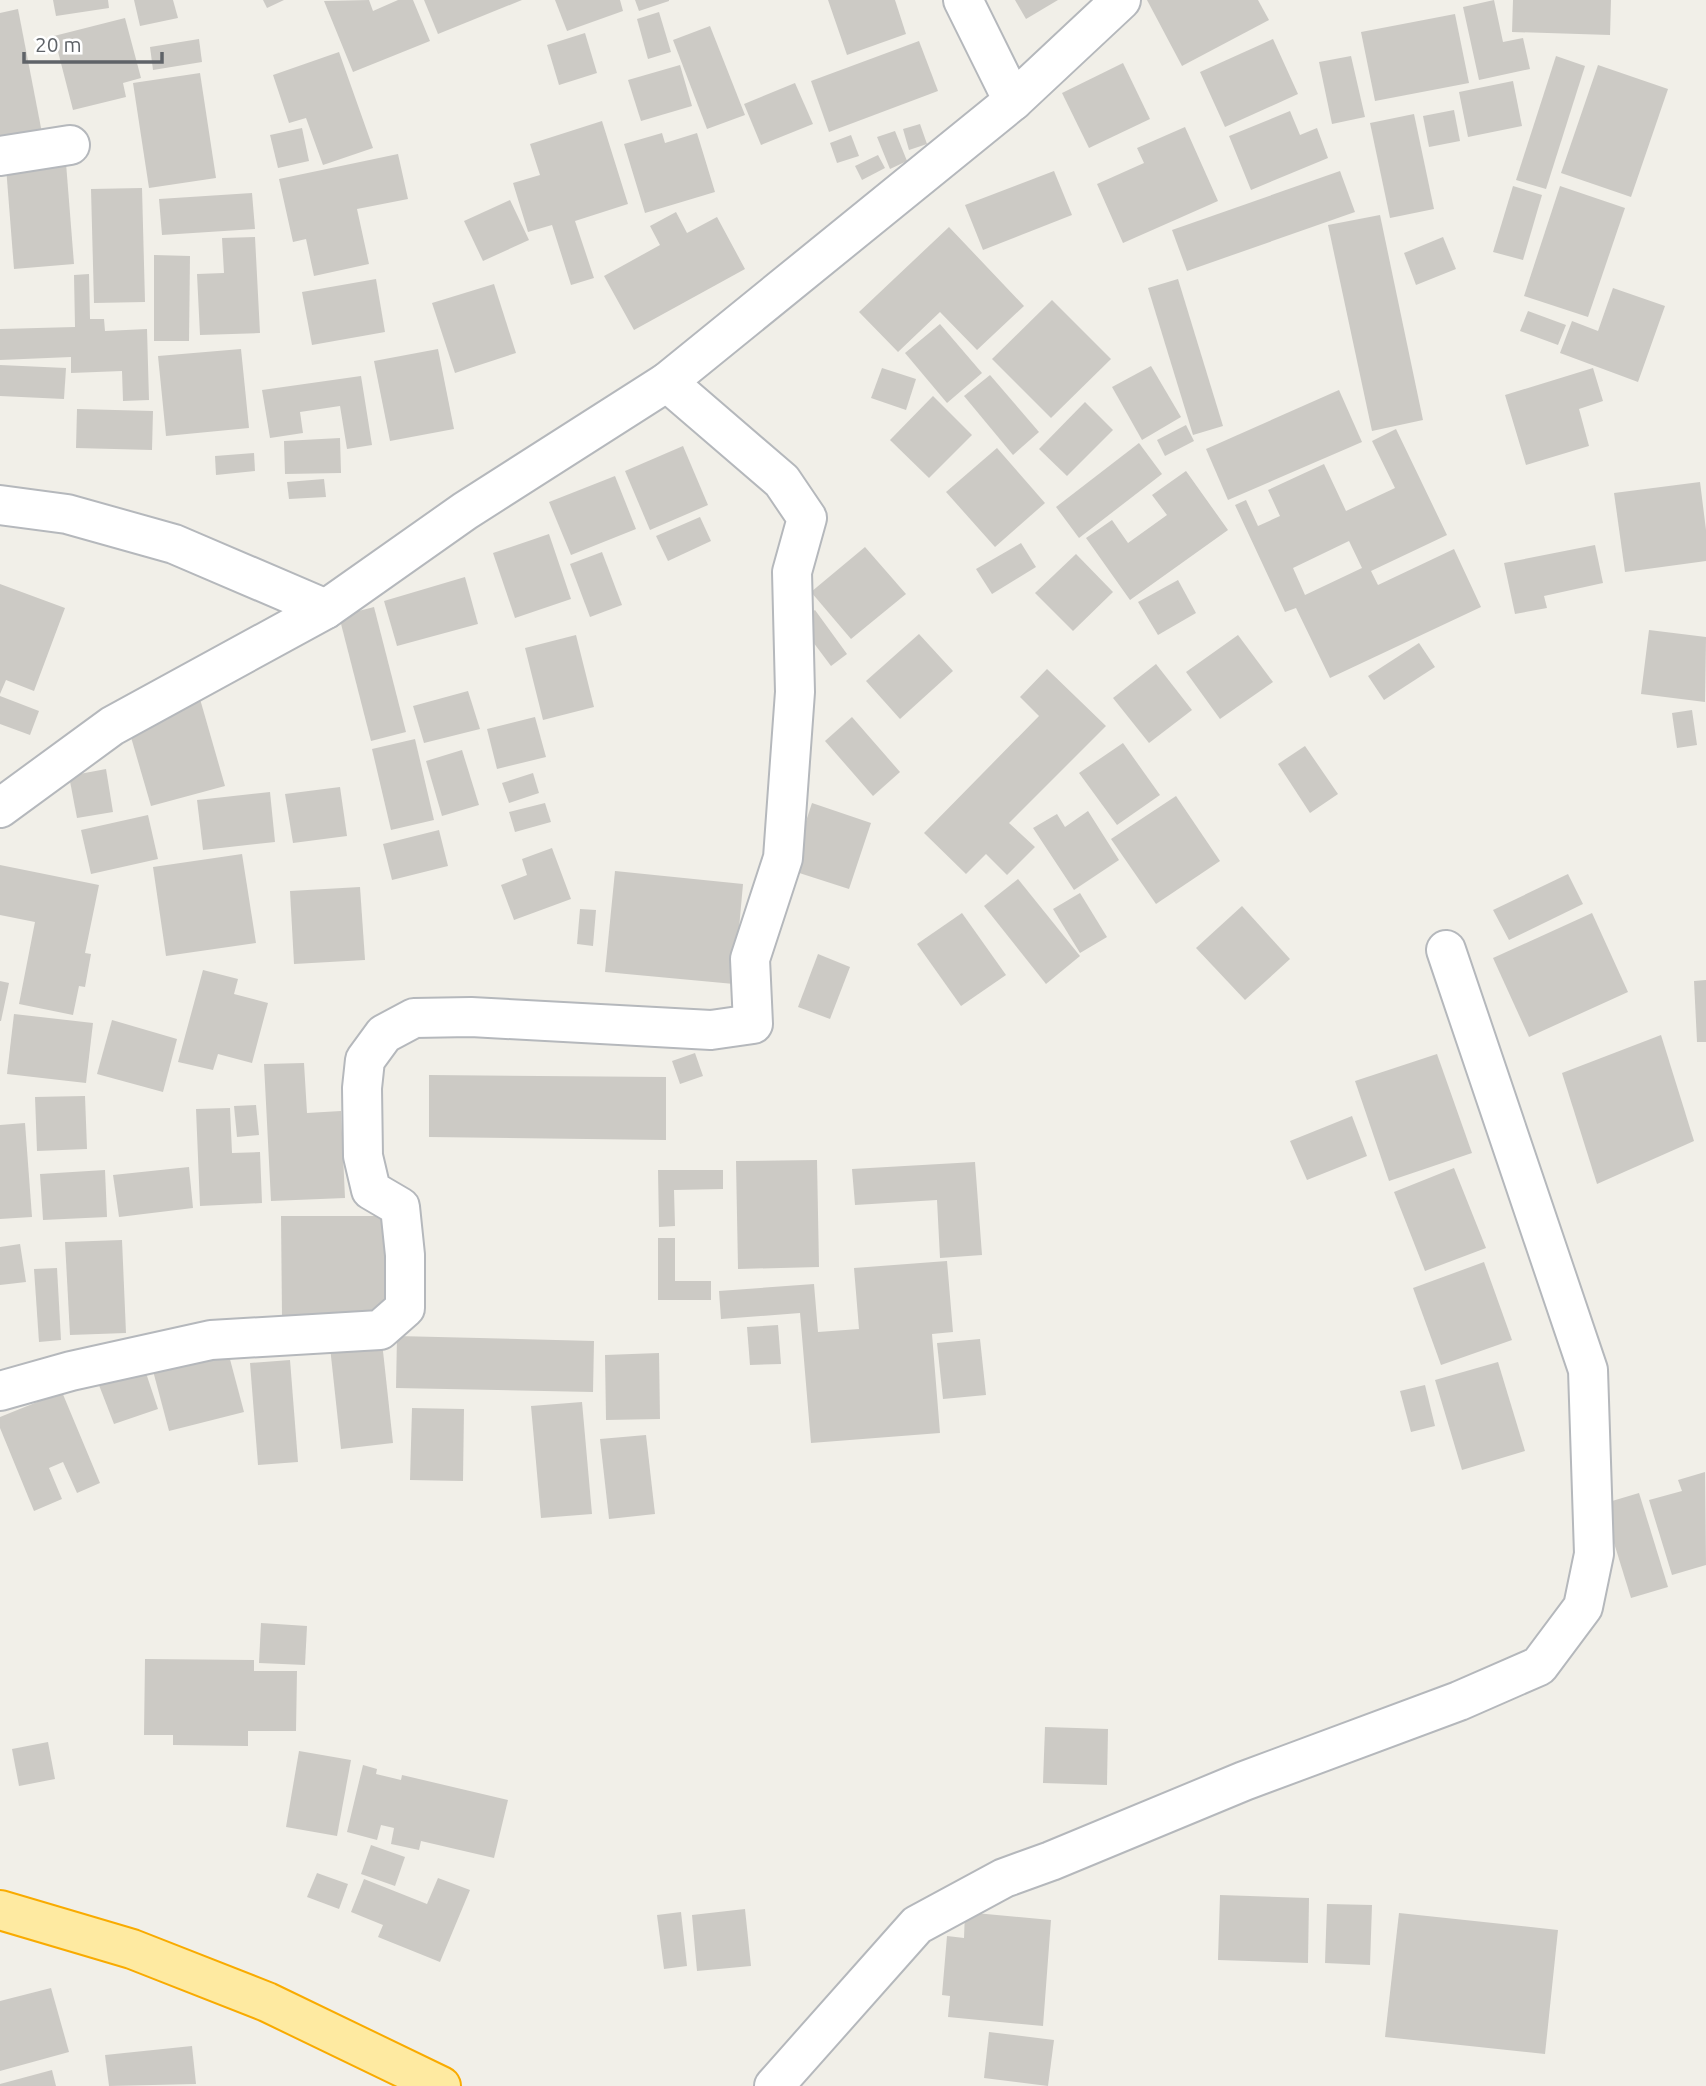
<svg xmlns="http://www.w3.org/2000/svg" width="1706" height="2086" font-family="Ubuntu,sans-serif">
<style>
.building{fill:#cccac5;fill-rule:evenodd}
.lines{fill:none;stroke-linecap:round;stroke-linejoin:round}
.minor-casing{stroke:#b5b8bc;stroke-width:42}
.tertiary-casing{stroke:#b5b8bc;stroke-width:42}
.trunk-casing{stroke:#f9ab00;stroke-width:42}
.minor{stroke:#fff;stroke-width:38}
.tertiary{stroke:#fff;stroke-width:38}
.trunk{stroke:#feeaa1;stroke-width:38}
</style>
<rect width="100%" height="100%" fill="#f1efe8"/>
<g class="building">
<path d="M53 0H108L109 8 56 16Z"/>
<path d="M134 0H173L178 18 140 26Z"/>
<path d="M263 0H284L267 8Z"/>
<path d="M369 0 373 11 398 0H413L430 41 353 72 324 1Z"/>
<path d="M424 0H522L438 34Z"/>
<path d="M555 0H620L623 11 567 31Z"/>
<path d="M635 0H669V1L639 11Z"/>
<path d="M828 0H895L906 34 847 55Z"/>
<path d="M1015 0H1058L1026 19Z"/>
<path d="M1147 0H1258L1269 20 1182 66Z"/>
<path d="M1494 0 1503 42 1523 38 1530 69 1479 80 1463 7Z"/>
<path d="M1513 0H1611L1610 35 1512 32Z"/>
<path d="M18 9 42 133 0 140V13Z"/>
<path d="M659 12 671 52 648 59 637 19Z"/>
<path d="M1455 14 1469 83 1375 101 1361 32Z"/>
<path d="M125 18 141 78 123 83 126 97 73 110 54 36Z"/>
<path d="M710 26 745 115 707 129 673 40Z"/>
<path d="M585 33 597 73 559 85 547 45Z"/>
<path d="M199 39 202 62 153 70 150 47Z"/>
<path d="M1273 39 1298 94 1225 127 1200 72Z"/>
<path d="M919 41 938 91 829 132 811 81Z"/>
<path d="M339 52 373 148 323 165 306 118 289 123 273 75Z"/>
<path d="M1351 56 1365 117 1332 124 1319 62Z"/>
<path d="M1556 56 1585 66 1546 189 1516 180Z"/>
<path d="M1123 63 1150 119 1089 148 1062 93Z"/>
<path d="M680 65 692 106 641 121 628 80Z"/>
<path d="M1598 65 1668 89 1631 197 1561 173Z"/>
<path d="M200 73 216 178 149 188 133 83Z"/>
<path d="M1513 81 1522 126 1468 137 1459 92Z"/>
<path d="M795 83 813 124 761 145 744 104Z"/>
<path d="M1454 110 1460 141 1429 147 1423 116Z"/>
<path d="M1290 111 1300 135 1317 128 1328 158 1251 190 1229 136Z"/>
<path d="M1414 114 1434 209 1390 218 1370 123Z"/>
<path d="M602 121 628 204 575 221 594 278 571 285 552 225 528 232 513 183 540 175 530 144Z"/>
<path d="M920 124 927 144 909 150 903 129Z"/>
<path d="M1185 127 1218 201 1123 243 1097 184 1144 163 1137 148Z"/>
<path d="M302 128 309 161 278 168 270 135Z"/>
<path d="M895 131 907 161 890 169 877 137Z"/>
<path d="M662 133 665 143 697 133 715 192 645 213 624 144Z"/>
<path d="M851 135 859 156 837 163 830 143Z"/>
<path d="M398 154 408 199 357 209 369 264 314 276 306 239 293 242 279 179Z"/>
<path d="M878 155 885 168 862 180 855 166Z"/>
<path d="M66 163 74 264 14 269 6 167Z"/>
<path d="M1054 171 1072 215 983 250 965 205Z"/>
<path d="M1340 171 1355 212 1187 271 1172 230Z"/>
<path d="M1513 186 1542 195 1523 260 1493 252Z"/>
<path d="M1560 186 1625 208 1588 317 1524 296Z"/>
<path d="M142 188 145 302 94 303 91 189Z"/>
<path d="M252 193 255 229 162 235 159 199Z"/>
<path d="M510 200 529 240 483 261 464 221Z"/>
<path d="M676 212 687 233 717 217 745 269 634 330 604 276 660 245 650 226Z"/>
<path d="M1380 215 1423 420 1372 431 1328 225Z"/>
<path d="M949 227 1024 306 977 350 940 312 898 352 859 312Z"/>
<path d="M255 237 260 333 200 335 197 274 224 273 222 238Z"/>
<path d="M1443 237 1456 269 1416 285 1404 253Z"/>
<path d="M154 255 190 256 189 341H154Z"/>
<path d="M89 274 90 319H104L105 331 147 329 149 400 123 401 122 371 71 373V357L0 360V329L75 327 74 275Z"/>
<path d="M376 279 385 332 312 345 302 292Z"/>
<path d="M1178 279 1223 426 1193 435 1148 288Z"/>
<path d="M494 284 516 353 455 373 432 303Z"/>
<path d="M1613 288 1665 306 1638 382 1560 353 1572 321 1598 331Z"/>
<path d="M1052 300 1111 359 1051 418 992 359Z"/>
<path d="M1528 311 1566 325 1558 345 1520 331Z"/>
<path d="M940 324 982 373 947 403 905 353Z"/>
<path d="M241 349 249 428 166 436 158 356Z"/>
<path d="M438 349 454 429 390 441 374 361Z"/>
<path d="M0 365 66 368 64 399 0 396Z"/>
<path d="M1151 366 1181 417 1142 440 1112 387Z"/>
<path d="M882 368 916 379 906 410 871 398Z"/>
<path d="M1593 368 1603 401 1579 409 1589 446 1526 465 1505 395Z"/>
<path d="M990 375 1039 432 1013 455 964 396Z"/>
<path d="M361 376 372 445 347 449 340 406 300 412 303 433 270 438 262 390Z"/>
<path d="M1339 390 1362 442 1228 500 1206 449Z"/>
<path d="M933 396 972 435 929 478 890 440Z"/>
<path d="M1085 402 1113 430 1067 476 1039 449Z"/>
<path d="M77 409 153 411 152 450 76 448Z"/>
<path d="M1186 425 1194 441 1165 456 1157 440Z"/>
<path d="M1396 429 1447 535 1371 571 1378 585 1454 549 1481 607 1330 678 1296 608 1285 612 1235 505 1246 500 1258 526 1280 516 1268 490 1324 464 1346 511 1395 488 1372 441ZM1349 541 1362 568 1305 595 1293 568Z"/>
<path d="M340 438 341 473 285 474 284 441Z"/>
<path d="M1139 443 1162 474 1079 538 1056 507Z"/>
<path d="M683 446 708 505 650 530 625 471Z"/>
<path d="M997 448 1045 503 995 547 946 492Z"/>
<path d="M254 453 255 471 216 475 215 456Z"/>
<path d="M1186 471 1228 530 1130 600 1086 538 1112 520 1128 543 1167 515 1152 495Z"/>
<path d="M615 476 636 529 571 555 549 502Z"/>
<path d="M324 479 326 497 289 499 287 482Z"/>
<path d="M1700 482 1706 530V561L1625 572 1614 493Z"/>
<path d="M700 517 711 541 668 561 656 536Z"/>
<path d="M549 534 571 599 515 618 493 553Z"/>
<path d="M1021 543 1036 567 992 594 976 569Z"/>
<path d="M1595 545 1603 583 1544 596 1547 608 1515 614 1504 563Z"/>
<path d="M865 547 906 594 851 639 811 592Z"/>
<path d="M602 552 622 605 590 617 570 564Z"/>
<path d="M1076 554 1113 592 1073 631 1035 593Z"/>
<path d="M465 577 478 624 397 646 384 601Z"/>
<path d="M1178 580 1196 613 1158 635 1138 602Z"/>
<path d="M0 584 65 608 34 691 6 680 0 694Z"/>
<path d="M374 607 406 732 371 741 339 616Z"/>
<path d="M815 610 847 654 831 666 798 622Z"/>
<path d="M1649 630 1706 637 1705 702 1641 694Z"/>
<path d="M919 634 953 671 900 719 866 681Z"/>
<path d="M576 635 594 707 543 720 525 648Z"/>
<path d="M1238 635 1273 682 1220 719 1186 672Z"/>
<path d="M1419 643 1435 667 1384 700 1368 676Z"/>
<path d="M1156 664 1192 710 1149 743 1113 698Z"/>
<path d="M1047 669 1106 726 1009 823 1035 847 1007 875 986 854 966 874 924 833 1039 716 1020 697Z"/>
<path d="M468 691 480 729 424 743 413 706Z"/>
<path d="M0 696 39 711 30 735 0 724Z"/>
<path d="M200 699 225 786 151 806 126 720Z"/>
<path d="M1692 710 1697 745 1677 748 1672 713Z"/>
<path d="M535 717 546 757 497 769 487 729Z"/>
<path d="M852 717 900 772 873 796 825 741Z"/>
<path d="M415 739 434 820 391 830 372 749Z"/>
<path d="M1123 743 1160 795 1117 825 1079 773Z"/>
<path d="M1305 746 1338 794 1310 813 1278 764Z"/>
<path d="M462 750 479 805 442 816 426 761Z"/>
<path d="M106 769 113 812 77 818 69 776Z"/>
<path d="M533 773 539 793 509 803 502 783Z"/>
<path d="M340 787 347 836 293 843 285 794Z"/>
<path d="M270 792 275 842 203 850 197 800Z"/>
<path d="M1176 796 1220 861 1156 904 1111 839Z"/>
<path d="M545 803 551 822 515 832 509 812Z"/>
<path d="M812 803 871 823 849 889 790 870Z"/>
<path d="M1088 811 1119 860 1074 890 1033 828 1057 814 1065 827Z"/>
<path d="M148 815 158 859 91 874 81 830Z"/>
<path d="M439 830 448 866 392 880 383 844Z"/>
<path d="M552 848 571 899 514 920 501 885 527 875 522 859Z"/>
<path d="M242 854 256 943 166 956 153 867Z"/>
<path d="M0 865 99 885 85 953 91 954 85 987 79 986 73 1015 19 1004 35 922 0 915Z"/>
<path d="M615 871 743 884 734 984 605 972Z"/>
<path d="M1568 874 1583 904 1509 940 1493 910Z"/>
<path d="M1018 879 1080 956 1046 984 984 906Z"/>
<path d="M360 887 365 960 294 964 290 891Z"/>
<path d="M1080 893 1107 937 1080 953 1053 909Z"/>
<path d="M1242 906 1290 959 1245 1000 1196 948Z"/>
<path d="M580 909 596 910 593 946 577 944Z"/>
<path d="M962 913 1006 975 961 1006 917 944Z"/>
<path d="M1592 913 1628 992 1529 1037 1493 958Z"/>
<path d="M818 954 850 967 830 1019 798 1007Z"/>
<path d="M203 970 238 979 234 994 268 1003 252 1063 218 1054 213 1070 178 1062Z"/>
<path d="M1706 980V1042H1697L1694 981Z"/>
<path d="M0 981 9 983 1 1021H0Z"/>
<path d="M14 1014 93 1023 86 1083 7 1074Z"/>
<path d="M112 1020 177 1039 163 1092 97 1074Z"/>
<path d="M1661 1035 1694 1141 1597 1184 1562 1073Z"/>
<path d="M695 1053 703 1076 680 1084 672 1061Z"/>
<path d="M1437 1054 1472 1153 1389 1181 1355 1081Z"/>
<path d="M304 1063 307 1113 341 1111 345 1198 271 1201 264 1064Z"/>
<path d="M429 1075 666 1077V1140L429 1137Z"/>
<path d="M85 1096 87 1149 37 1151 35 1097Z"/>
<path d="M256 1105 259 1135 237 1137 234 1106Z"/>
<path d="M230 1108 232 1153 260 1152 262 1203 200 1206 196 1109Z"/>
<path d="M1352 1116 1367 1156 1307 1180 1290 1141Z"/>
<path d="M25 1123 32 1217 0 1219V1125Z"/>
<path d="M817 1160 819 1267 738 1269 736 1161Z"/>
<path d="M975 1162 982 1255 940 1258 937 1200 855 1205 852 1169Z"/>
<path d="M189 1167 193 1208 119 1217 113 1175Z"/>
<path d="M1454 1168 1486 1248 1425 1271 1394 1192Z"/>
<path d="M105 1170 107 1217 43 1220 40 1174Z"/>
<path d="M658 1170H723V1189L674 1190 675 1226 659 1227Z"/>
<path d="M281 1216H388V1316H282Z"/>
<path d="M658 1238H675V1281H711V1300H658Z"/>
<path d="M122 1240 126 1333 70 1335 65 1242Z"/>
<path d="M20 1244 26 1282 0 1285V1247Z"/>
<path d="M947 1261 953 1332 932 1334 940 1433 811 1443 800 1313 721 1319 719 1291 814 1284 818 1332 859 1329 854 1268Z"/>
<path d="M1484 1262 1512 1340 1441 1365 1413 1288Z"/>
<path d="M57 1268 61 1340 39 1342 34 1269Z"/>
<path d="M778 1325 781 1364 750 1365 747 1327Z"/>
<path d="M397 1336 594 1341 593 1392 396 1388Z"/>
<path d="M980 1339 986 1395 943 1399 937 1343Z"/>
<path d="M382 1342 393 1443 341 1449 330 1347Z"/>
<path d="M227 1348 244 1412 169 1431 152 1367Z"/>
<path d="M659 1353 660 1419 606 1420 605 1355Z"/>
<path d="M290 1360 298 1462 258 1465 250 1363Z"/>
<path d="M1498 1362 1525 1451 1462 1470 1435 1380Z"/>
<path d="M143 1364 158 1409 114 1424 97 1380Z"/>
<path d="M1425 1385 1435 1426 1411 1432 1400 1391Z"/>
<path d="M62 1392 100 1483 77 1493 63 1462 49 1468 62 1499 34 1511 0 1428V1417Z"/>
<path d="M582 1402 592 1514 541 1518 531 1406Z"/>
<path d="M412 1408 464 1409 463 1481 410 1480Z"/>
<path d="M646 1435 655 1514 609 1519 600 1439Z"/>
<path d="M1705 1472 1706 1565 1672 1575 1649 1500 1682 1491 1678 1480Z"/>
<path d="M1639 1493 1668 1587 1631 1598 1602 1504Z"/>
<path d="M261 1623 307 1626 305 1665 259 1663Z"/>
<path d="M145 1659 254 1660V1671H297L296 1731H248V1746L173 1745V1735H144Z"/>
<path d="M1045 1727 1108 1729 1107 1785 1043 1783Z"/>
<path d="M48 1742 55 1779 19 1786 12 1749Z"/>
<path d="M299 1751 351 1760 337 1836 286 1827Z"/>
<path d="M363 1765 377 1769 376 1774 401 1780 402 1775 508 1800 494 1858 421 1841 419 1850 391 1844 394 1828 381 1825 377 1840 347 1832Z"/>
<path d="M371 1845 405 1857 395 1886 361 1874Z"/>
<path d="M317 1873 348 1884 339 1909 307 1897Z"/>
<path d="M438 1878 470 1890 440 1962 378 1937 383 1925 351 1912 364 1879 427 1904Z"/>
<path d="M1220 1895 1309 1898 1308 1963 1218 1960Z"/>
<path d="M1327 1904 1372 1905 1370 1965 1325 1963Z"/>
<path d="M745 1909 751 1966 697 1971 692 1915Z"/>
<path d="M681 1912 687 1966 664 1969 657 1915Z"/>
<path d="M965 1912 1051 1920 1043 2026 948 2017 950 1996 942 1995 947 1936 964 1938Z"/>
<path d="M1399 1913 1558 1930 1545 2054 1385 2037Z"/>
<path d="M51 1988 69 2052 0 2071V2001Z"/>
<path d="M989 2032 1054 2040 1048 2086 984 2078Z"/>
<path d="M192 2046 196 2084 109 2086 105 2055Z"/>
<path d="M52 2070 56 2086H0V2084Z"/>
</g>
<g class="lines">
<defs>
<g id="minor">
<path d="M0 156 70 145"/>
<path d="M0 505 67 514 174 544 326 609"/>
<path d="M0 1391 71 1371 211 1340 380 1330 405 1308V1255L400 1207 371 1190 363 1156 362 1088 365 1060 384 1034 414 1018 471 1017 711 1030 753 1024 750 959 783 858 795 692 792 572 807 518 782 481 667 382"/>
<path d="M774 2086 917 1925 1004 1878 1051 1861 1244 1781 1459 1701 1539 1666 1583 1607 1594 1554 1588 1370 1446 950"/>
</g>
<g id="tertiary">
<path d="M1013 101 1121 0"/>
<path d="M0 808 112 726 326 609 465 511 667 382 1013 101 963 0"/>
</g>
<path id="trunk" d="M0 1910 132 1949 267 2002 441 2086"/>
</defs>
<use href="#minor" class="minor-casing"/>
<use href="#tertiary" class="tertiary-casing"/>
<use href="#trunk" class="trunk-casing"/>
<use href="#minor" class="minor"/>
<use href="#tertiary" class="tertiary"/>
<use href="#trunk" class="trunk"/>
</g>
<path d="M24 52v10h138v-10" fill="none" stroke="#5f6368" stroke-width="3.5"/>
<text x="35" y="52" font-size="21" fill="#5f6368" stroke="#ffffff" stroke-width="5" paint-order="stroke">20 m</text>
</svg>
